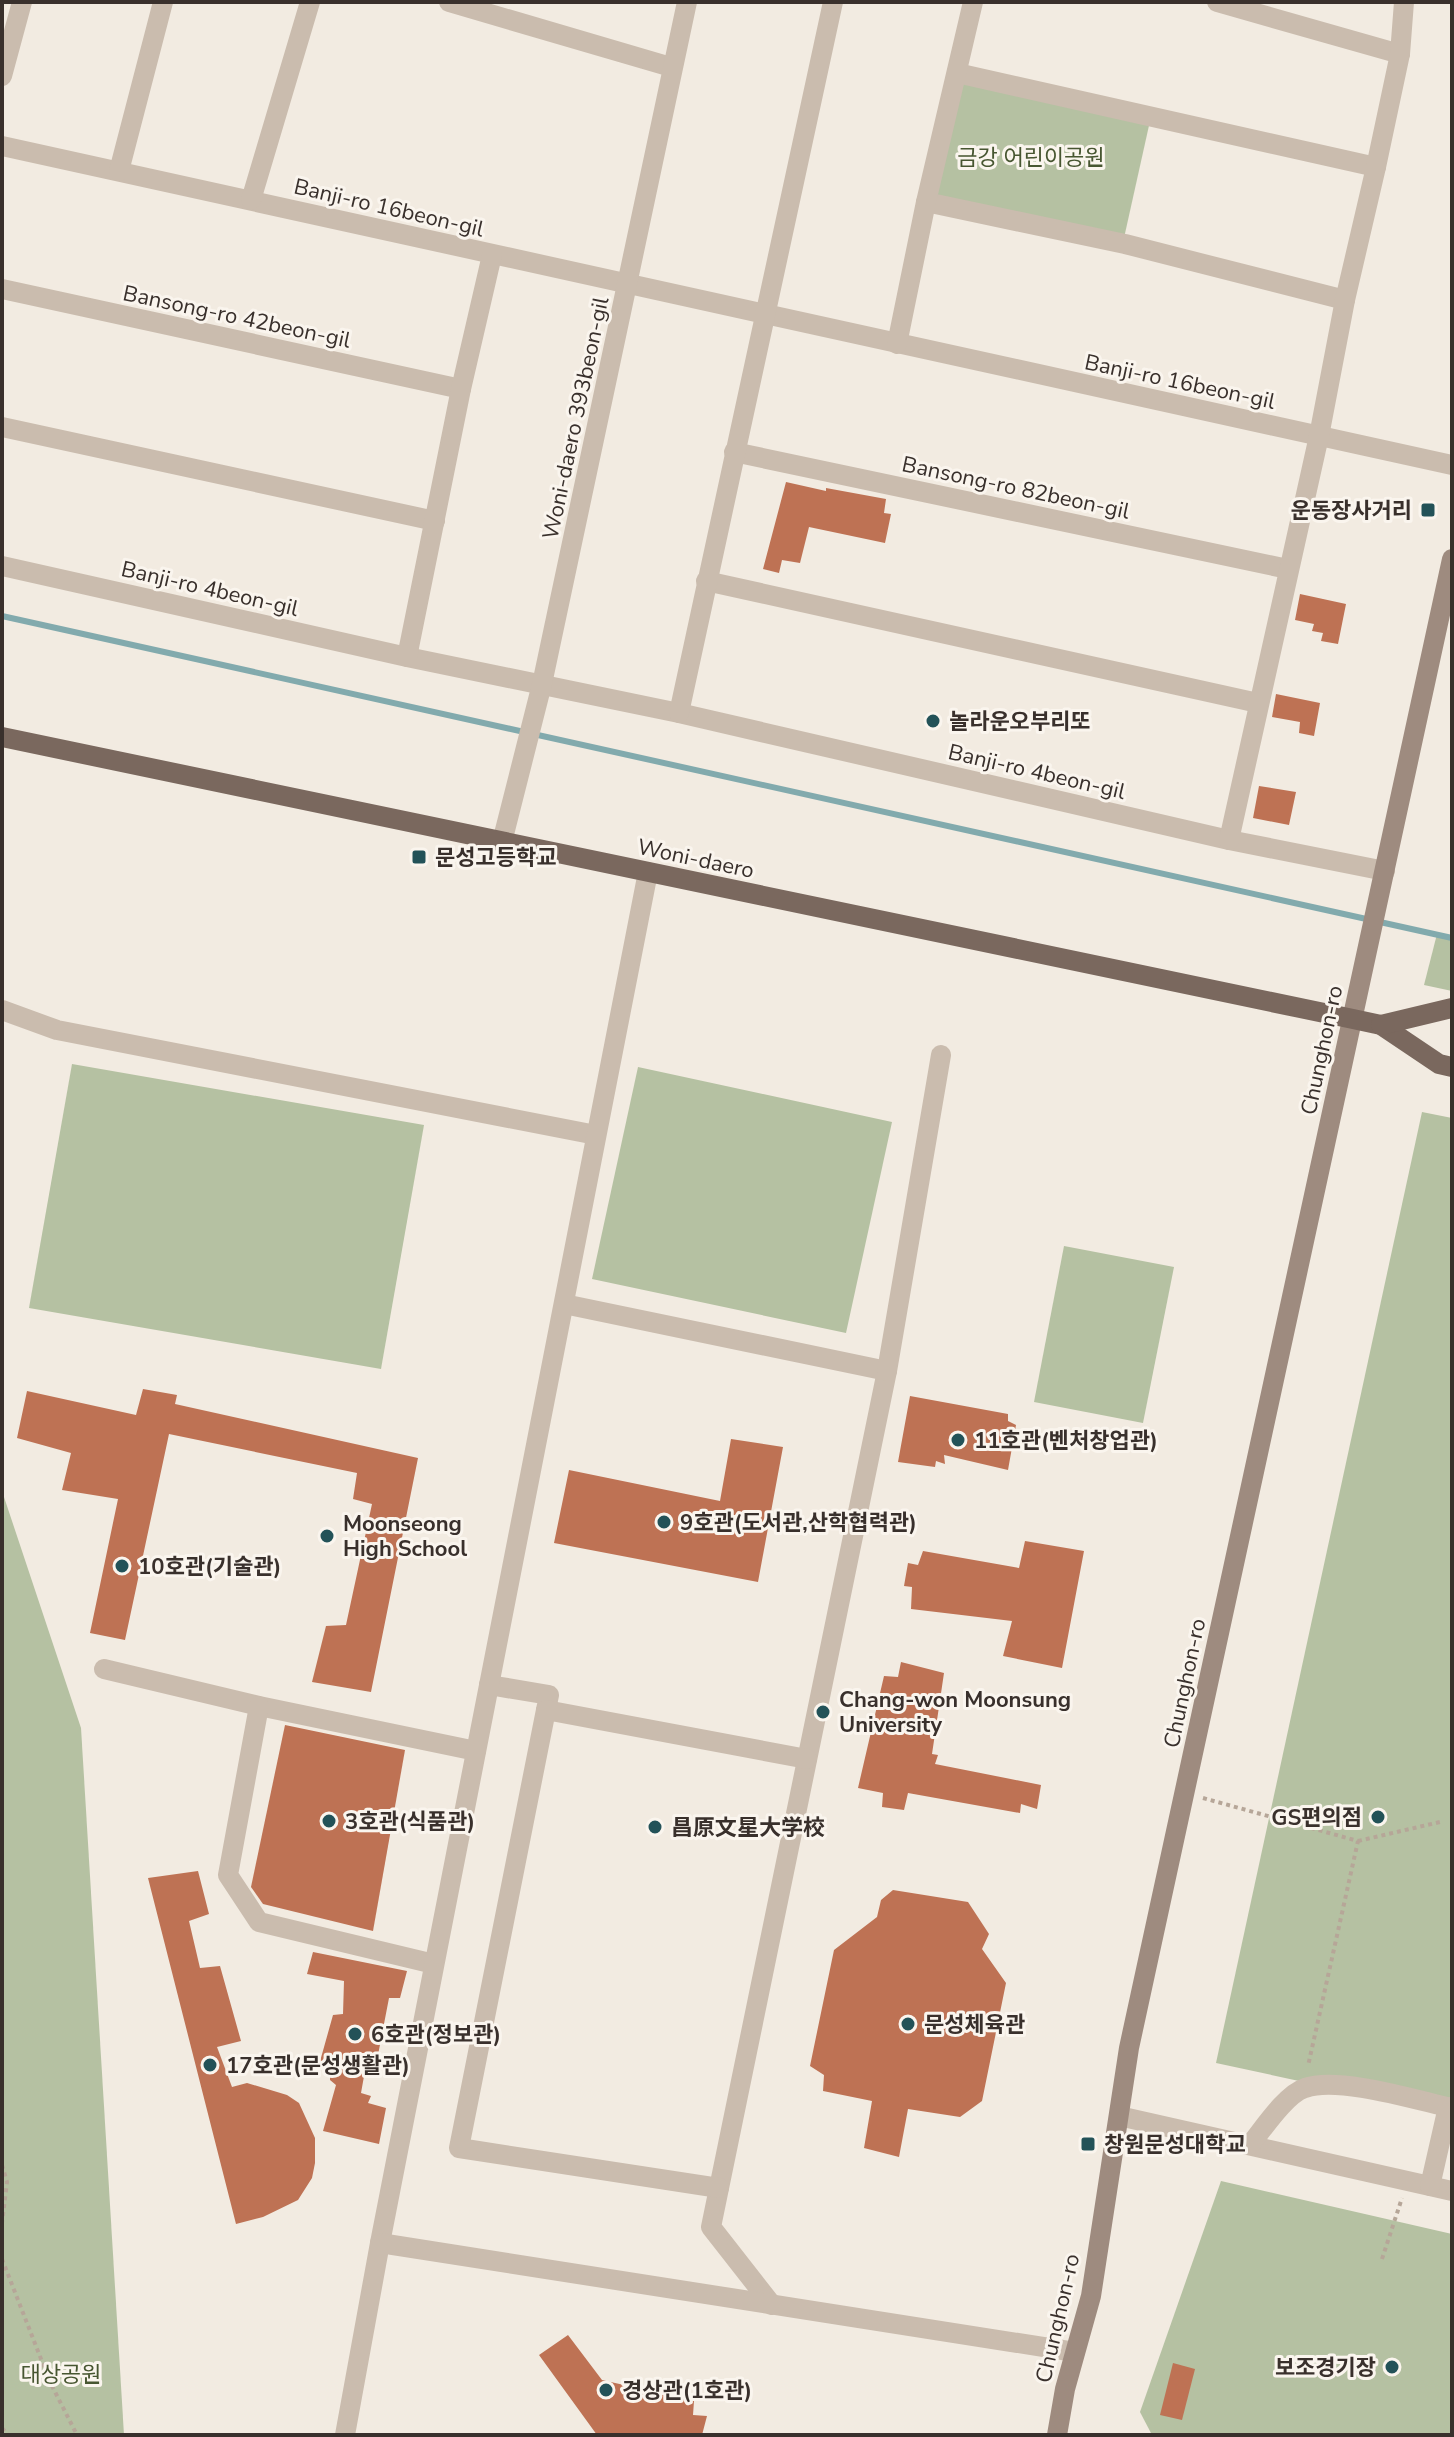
<svg xmlns="http://www.w3.org/2000/svg" width="1454" height="2437" font-family="'Nunito Sans','Noto Sans KR',sans-serif">
<style>
.green{fill:#b5c1a2}
.lines{fill:none;stroke-linecap:round;stroke-linejoin:round}
.stream{stroke:#82aaad;stroke-width:6}
.building{fill:#be7254}
.path{stroke:#b6a698;stroke-width:4;stroke-dasharray:4 4;stroke-linecap:butt}
.minor{stroke:#cabcae;stroke-width:20}
.secondary{stroke:#9e8b7f;stroke-width:20}
.primary{stroke:#7a685e;stroke-width:20}
.poi-dot{fill:#235258;stroke:#faf5ee;stroke-width:3}
.labels{text-anchor:middle;stroke-width:6;stroke-linejoin:round;paint-order:stroke}
.park-label{font-size:22px;fill:#475631;stroke:#faf5ee}
.street-label{font-size:22px;fill:#39302c;stroke:#faf5ee}
.poi-label{font-size:22px;font-weight:bold;fill:#39302c;stroke:#faf5ee;text-anchor:start}
</style>
<rect width="100%" height="100%" fill="#f2ebe1"/>
<g class="green">
<path d="M961 80 1150 121 1124 238 935 199Z"/>
<path d="M1437 934 1452 937V991L1424 985Z"/>
<path d="M72 1064 424 1125 381 1369 29 1308Z"/>
<path d="M638 1067 892 1122 846 1333 592 1279Z"/>
<path d="M1422 1112 1452 1118V2114L1216 2063Z"/>
<path d="M1064 1246 1174 1267 1143 1423 1034 1402Z"/>
<path d="M2 1491 81 1728 124 2435H2Z"/>
<path d="M1221 2181 1452 2234V2435H1152L1140 2412Z"/>
</g>
<g class="lines">
<path class="stream" d="M2 616 1452 938"/>
</g>
<g class="building">
<path d="M786 482 826 491V488L886 499 884 513 891 514 885 543 809 527 800 563 782 560 779 573 763 569Z"/>
<path d="M1300 594 1346 604 1338 644 1321 641 1323 633 1312 631 1314 624 1295 620Z"/>
<path d="M1276 694 1320 703 1314 736 1299 733 1300 722 1272 717Z"/>
<path d="M1259 786 1296 792 1289 825 1253 818Z"/>
<path d="M143 1389 177 1395 175 1404 418 1458 371 1692 312 1682 326 1626 346 1625 372 1504 353 1499 357 1473 169 1434 125 1640 90 1633 118 1499 62 1490 71 1453 17 1438 27 1391 136 1415Z"/>
<path d="M910 1396 1008 1414V1421L1016 1425 1008 1470 944 1455 945 1464 936 1461 935 1467 898 1462Z"/>
<path d="M731 1439 783 1447 758 1582 554 1543 569 1470 720 1501Z"/>
<path d="M1025 1541 1084 1551 1062 1668 1003 1656 1012 1621 911 1609 912 1587 904 1586 908 1563 918 1565 923 1551 1019 1568Z"/>
<path d="M901 1662 944 1673 932 1754 938 1755 935 1764 1041 1785 1037 1809 1021 1804 1020 1813 908 1793 904 1810 882 1807 883 1793 858 1788 884 1676 898 1677Z"/>
<path d="M285 1725 405 1750 373 1931 263 1904 251 1887Z"/>
<path d="M198 1871 209 1914 189 1921 200 1968 220 1966 241 2041 217 2047 232 2087 247 2083 287 2095 299 2103 315 2138V2163L312 2178 298 2200 263 2217 236 2224 148 1878Z"/>
<path d="M893 1890 968 1902 989 1934 982 1949 1006 1983 982 2101 960 2117 908 2109 899 2157 864 2148 872 2101 823 2091 824 2075 810 2066 834 1950 877 1917 881 1900Z"/>
<path d="M313 1952 407 1971 400 1998H389L378 2055 368 2054 361 2093 371 2096 368 2103 386 2108 379 2144 323 2131 336 2085 330 2080V2069L319 2065 333 2015 343 2014 344 1981 307 1974Z"/>
<path d="M568 2335 602 2380 694 2401 693 2415 707 2416 702 2435H597L539 2355Z"/>
<path d="M1173 2363 1195 2369 1182 2420 1160 2415Z"/>
</g>
<g class="lines">
<g class="path">
<path d="M1203 1798 1358 1841 1308 2066"/>
<path d="M1358 1841 1440 1822"/>
<path d="M2 2165 7 2182 2 2223"/>
<path d="M2 2259 50 2382 77 2435"/>
<path d="M1382 2259 1402 2198"/>
<path d="M2 2428 8 2435"/>
</g>
<g class="minor">
<path d="M449 2 671 67"/>
<path d="M1217 2 1400 54"/>
<path d="M957 73 1376 167"/>
<path d="M2 76 22 2"/>
<path d="M2 146 1452 465"/>
<path d="M119 171 163 2"/>
<path d="M251 200 310 2"/>
<path d="M926 202 1125 244 1345 300"/>
<path d="M2 289 461 389"/>
<path d="M897 344 926 202 973 2"/>
<path d="M2 427 435 521"/>
<path d="M734 452 1288 569"/>
<path d="M2 566 407 657 679 713 1229 840 1385 871"/>
<path d="M706 581 1258 703"/>
<path d="M407 657 461 389 492 255"/>
<path d="M679 713 833 2"/>
<path d="M1229 840 1319 436 1345 300 1376 167 1400 54 1404 2"/>
<path d="M502 842 542 684 687 2"/>
<path d="M2 1010 57 1030 596 1135"/>
<path d="M564 1304 887 1371 711 2227 772 2305"/>
<path d="M887 1371 941 1055"/>
<path d="M104 1669 259 1706 476 1751"/>
<path d="M489 1685 549 1695 546 1710"/>
<path d="M259 1706 228 1875 259 1922 434 1964"/>
<path d="M1119 2116 1452 2191"/>
<path d="M1250 2145C1263 2129 1286 2094 1305 2088 1338 2076 1416 2100 1452 2108"/>
<path d="M1430 2186 1448 2107"/>
<path d="M719 2188 459 2148 546 1710 807 1759"/>
<path d="M380 2243 648 872"/>
<path d="M345 2435 380 2243 1075 2352"/>
</g>
<path class="secondary" d="M1057 2435 1065 2389 1091 2296 1129 2048 1452 559"/>
<g class="primary">
<path d="M2 737 1353 1019 1381 1025 1439 1064 1452 1067"/>
<path d="M1381 1025 1452 1008"/>
</g>
</g>
<g class="poi-dot">
<rect x="1420" y="502" width="16" height="16" rx="4"/>
<circle cx="933" cy="721" r="8"/>
<rect x="411" y="849" width="16" height="16" rx="4"/>
<circle cx="958" cy="1440" r="8"/>
<circle cx="664" cy="1522" r="8"/>
<circle cx="327" cy="1536" r="8"/>
<circle cx="122" cy="1566" r="8"/>
<circle cx="823" cy="1712" r="8"/>
<circle cx="1378" cy="1817" r="8"/>
<circle cx="329" cy="1821" r="8"/>
<circle cx="655" cy="1827" r="8"/>
<circle cx="908" cy="2024" r="8"/>
<circle cx="355" cy="2034" r="8"/>
<circle cx="210" cy="2065" r="8"/>
<rect x="1080" y="2136" width="16" height="16" rx="4"/>
<circle cx="1392" cy="2367" r="8"/>
<circle cx="606" cy="2390" r="8"/>
</g>
<g class="labels">
<g class="park-label">
<text x="1031" y="165">금강 어린이공원</text>
<text x="61" y="2382">대상공원</text>
</g>
<g class="street-label">
<text transform="translate(389 207) rotate(13)" y="8">Banji-ro 16beon-gil</text>
<text transform="translate(237 316) rotate(12)" y="8">Bansong-ro 42beon-gil</text>
<text transform="translate(1180 381) rotate(12)" y="8">Banji-ro 16beon-gil</text>
<text transform="translate(575 418) rotate(-78)" y="8">Woni-daero 393beon-gil</text>
<text transform="translate(1016 487) rotate(12)" y="8">Bansong-ro 82beon-gil</text>
<text transform="translate(210 588) rotate(13)" y="8">Banji-ro 4beon-gil</text>
<text transform="translate(1037 771) rotate(13)" y="8">Banji-ro 4beon-gil</text>
<text transform="translate(696 858) rotate(12)" y="8">Woni-daero</text>
<text transform="translate(1321 1050) rotate(-78)" y="8">Chunghon-ro</text>
<text transform="translate(1184 1683) rotate(-78)" y="8">Chunghon-ro</text>
<text transform="translate(1057 2318) rotate(-77)" y="8">Chunghon-ro</text>
</g>
<g class="poi-label">
<text x="1412" y="518" text-anchor="end">운동장사거리</text>
<text x="949" y="729">놀라운오부리또</text>
<text x="435" y="865">문성고등학교</text>
<text x="974" y="1448">11호관(벤처창업관)</text>
<text x="680" y="1530">9호관(도서관,산학협력관)</text>
<text x="343" y="1531">Moonseong<tspan x="343" dy="25">High School</tspan></text>
<text x="138" y="1574">10호관(기술관)</text>
<text x="839" y="1707">Chang-won Moonsung<tspan x="839" dy="25">University</tspan></text>
<text x="1362" y="1825" text-anchor="end">GS편의점</text>
<text x="345" y="1829">3호관(식품관)</text>
<text x="671" y="1835">昌原文星大学校</text>
<text x="924" y="2032">문성체육관</text>
<text x="371" y="2042">6호관(정보관)</text>
<text x="226" y="2073">17호관(문성생활관)</text>
<text x="1104" y="2152">창원문성대학교</text>
<text x="1376" y="2375" text-anchor="end">보조경기장</text>
<text x="622" y="2398">경상관(1호관)</text>
</g>
</g>
<rect width="1454" height="2437" fill="none" stroke="#39302c" stroke-width="8"/>
</svg>
